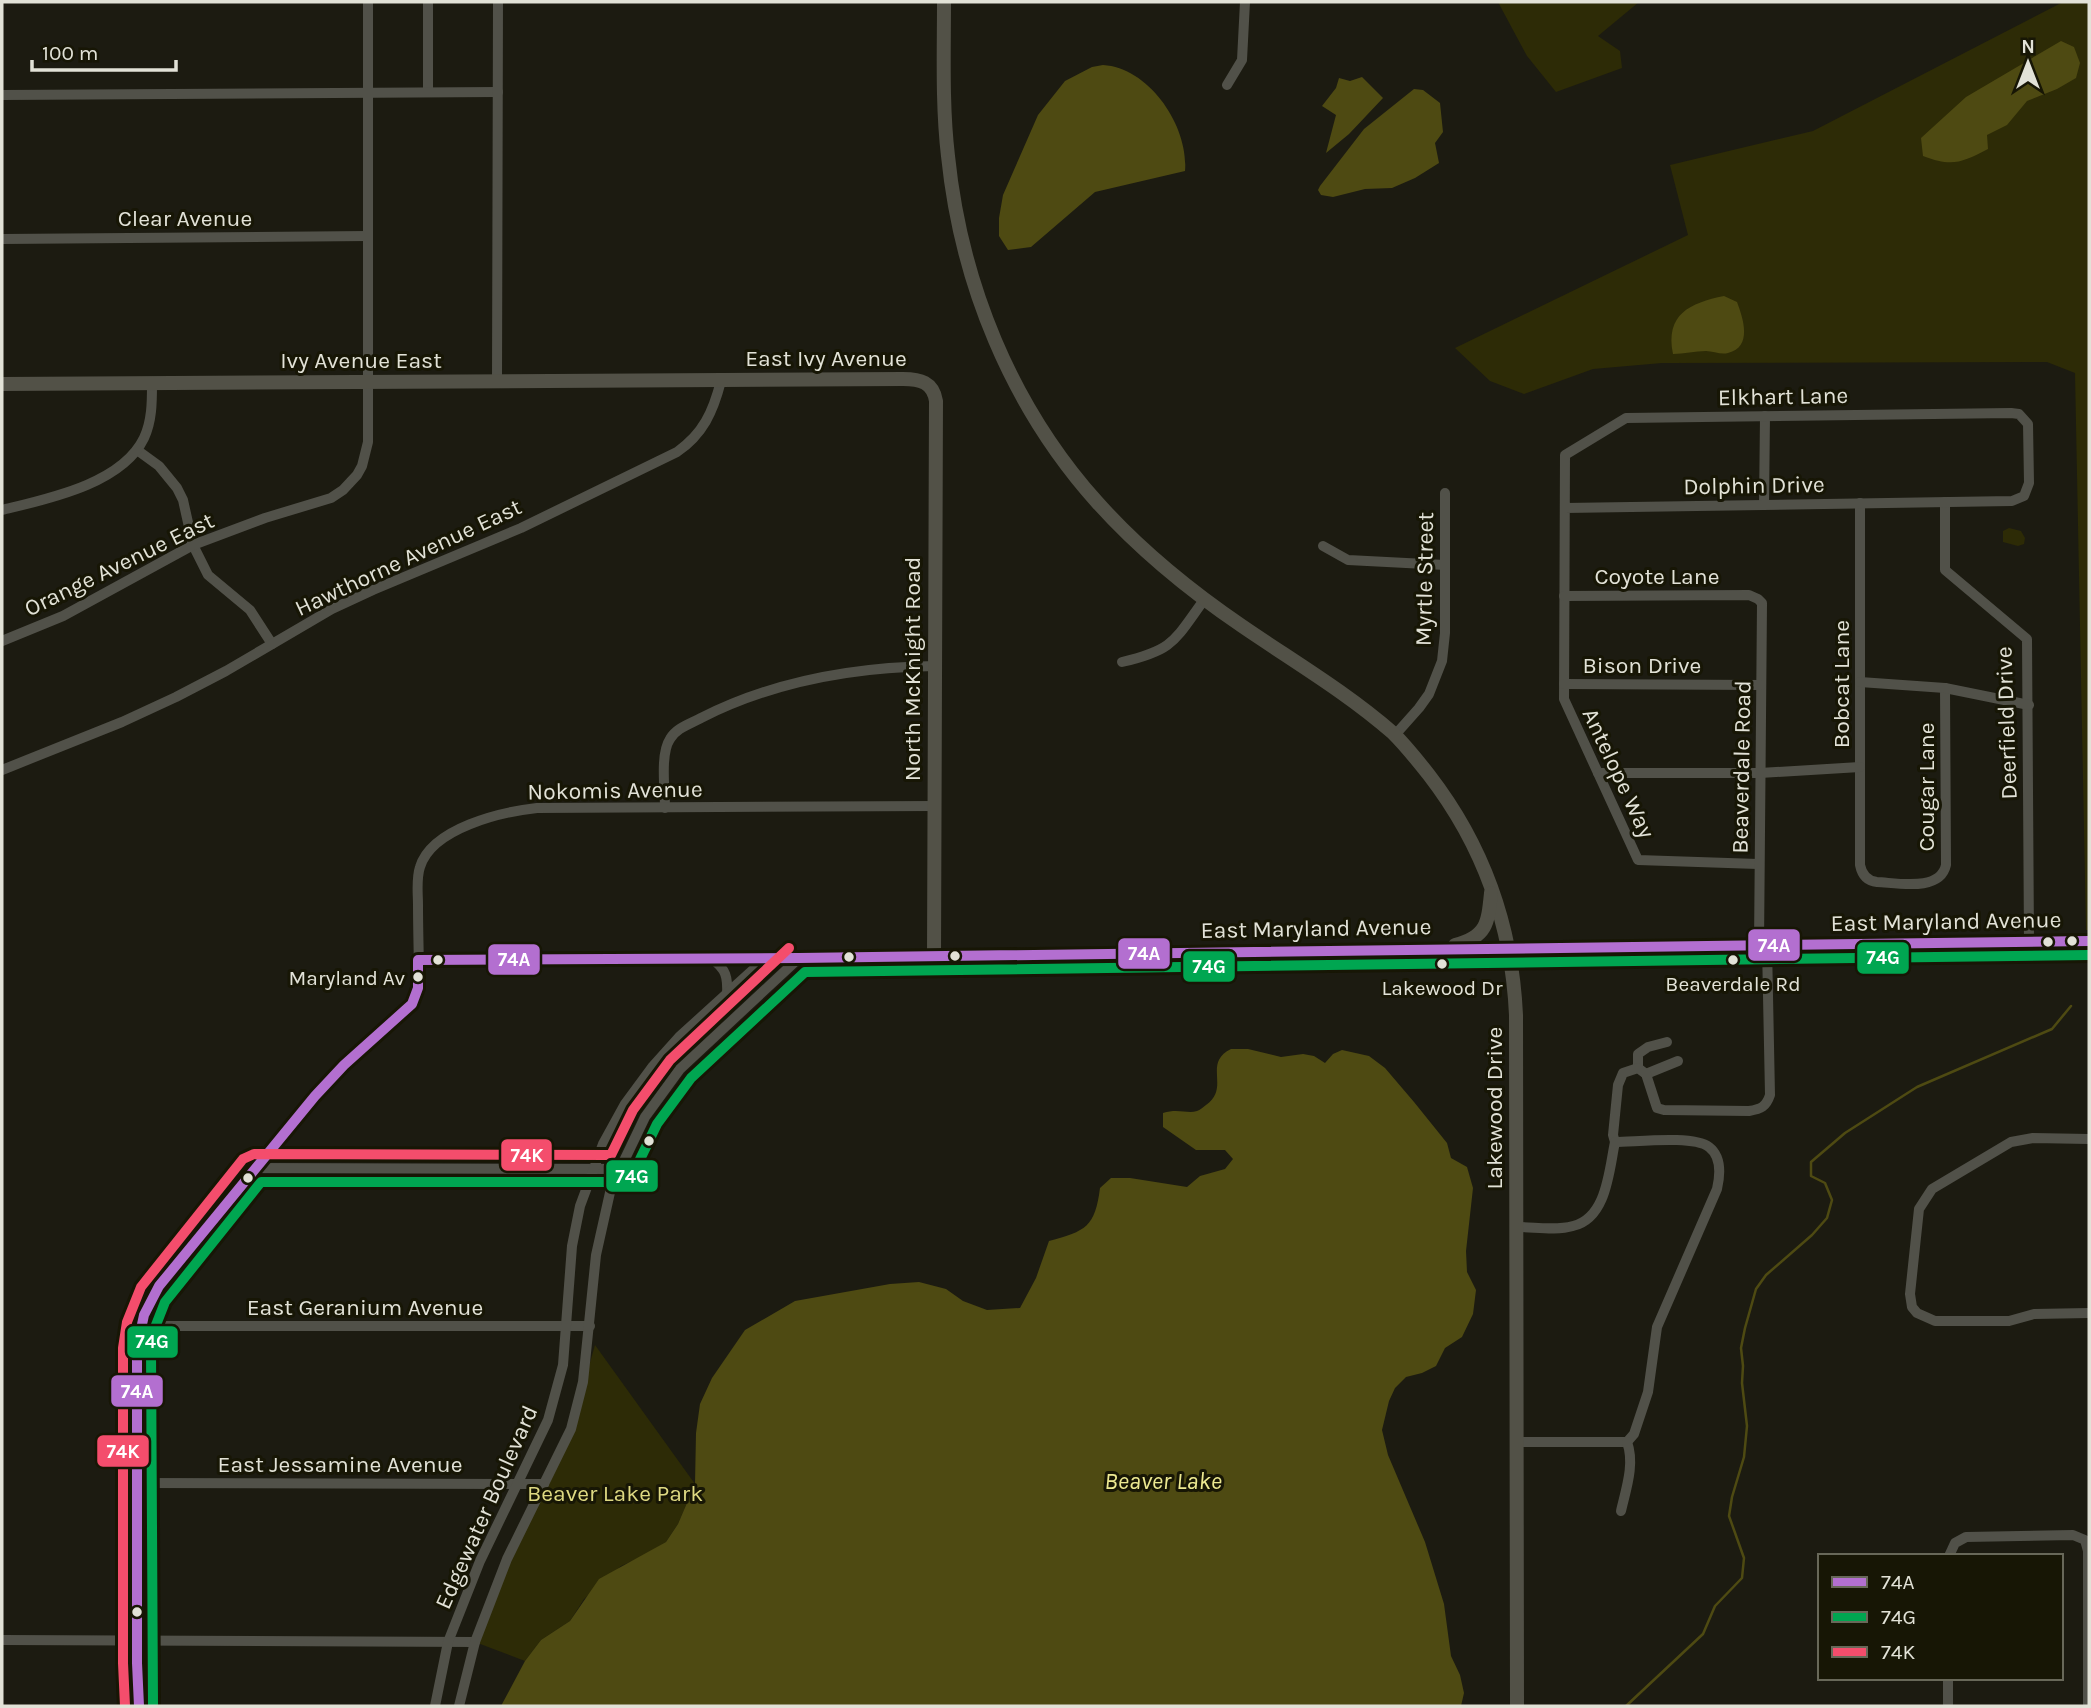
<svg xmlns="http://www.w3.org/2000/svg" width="2091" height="1708" font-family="Karla,sans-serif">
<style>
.green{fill:#2d2b06}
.water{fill:#4e4a12}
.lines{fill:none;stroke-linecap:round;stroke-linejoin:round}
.stream{stroke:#4e4a12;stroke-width:2.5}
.street{stroke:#515149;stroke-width:10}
.secondary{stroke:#525147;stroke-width:14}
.bus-1-casing{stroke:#171605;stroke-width:16}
.bus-2-casing{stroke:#171605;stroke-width:16}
.bus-3-casing{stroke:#171605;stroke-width:16}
.bus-1{stroke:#b36fd0;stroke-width:10}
.bus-2{stroke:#00a651;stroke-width:10}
.bus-3{stroke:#f44d6c;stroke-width:10}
.bus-dot{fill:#e2e2d7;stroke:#171605;stroke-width:2.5}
.labels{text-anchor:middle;stroke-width:6;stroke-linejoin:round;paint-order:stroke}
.bus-label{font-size:21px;fill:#e2e2d7;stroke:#171605}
.street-label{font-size:23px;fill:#e2e2d7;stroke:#171605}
.park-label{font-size:23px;fill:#ded982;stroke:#171605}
.water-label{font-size:24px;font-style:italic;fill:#ede991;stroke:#171605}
.line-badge{stroke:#171605;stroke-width:2.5}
.badge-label{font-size:19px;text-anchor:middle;font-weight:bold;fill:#fff}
</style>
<rect width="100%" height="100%" fill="#1c1b11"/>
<g class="green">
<path d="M1498 2H1639L1598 36 1620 51 1622 68 1556 92 1527 56Z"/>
<path d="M2063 2H2089V930H2086L2075 373 2047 362 1662 363 1593 369 1524 394 1490 381 1455 348 1688 235 1670 165 1813 131Z"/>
<path d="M2009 528 2021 531 2025 538 2024 544 2018 546 2003 542V531Z"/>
<path d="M595 1345 695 1484 678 1524 666 1542 643 1556 621 1566 584 1599 570 1621 541 1640 525 1661 475 1642 507 1559 571 1429Z"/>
</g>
<g class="water">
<path d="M2061 41 2074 47 2080 63 2076 78 2057 89 2027 101 2007 125 1987 135 1988 149C1961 163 1952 167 1923 156L1921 138 1966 97Z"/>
<path d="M1103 65C1150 68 1189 127 1185 171L1095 192 1031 247 1008 250 999 236V218L1003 195 1038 115 1065 81 1092 67Z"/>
<path d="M1362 77 1383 98 1349 134 1326 153 1336 115 1322 106 1336 88 1339 78 1350 81Z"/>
<path d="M1414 89 1423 90 1440 103 1443 132 1435 143 1439 163 1415 178 1392 188 1365 189 1333 197 1321 195 1318 190 1320 186 1364 129Z"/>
<path d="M1724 296 1737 302C1743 318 1753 347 1728 353 1721 355 1713 351 1706 351 1695 351 1684 354 1673 354 1665 314 1690 303 1724 296Z"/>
<path d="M1231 1049H1248L1281 1057 1303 1054 1314 1056 1325 1063 1333 1054 1342 1050 1369 1056 1385 1068 1414 1102 1447 1143 1451 1158 1467 1167 1473 1188 1466 1251 1467 1272 1476 1290 1473 1314 1462 1337 1445 1348 1436 1366 1422 1373 1406 1377 1395 1388 1389 1401 1382 1430 1388 1455 1425 1542 1444 1604 1451 1656 1460 1675 1464 1693 1461 1706H501L525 1661 541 1640 570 1621 599 1579 666 1542 678 1524 695 1484 696 1433 700 1404 712 1378 745 1330 795 1301 890 1284 919 1282 946 1289 963 1301 987 1310 1020 1308 1036 1278 1049 1241C1086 1231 1095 1227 1100 1188L1111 1178H1130L1187 1187 1200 1176 1225 1169 1233 1159 1225 1150H1196L1163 1127V1113C1178 1108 1187 1114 1197 1111 1200 1110 1203 1107 1206 1105 1231 1088 1202 1063 1231 1049Z"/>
</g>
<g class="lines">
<path class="stream" d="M1626 1706 1703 1634 1715 1606 1742 1578 1744 1558 1729 1516 1732 1497 1744 1457 1747 1426 1742 1383 1743 1366 1741 1348 1745 1328 1756 1289 1766 1275 1812 1235 1827 1218 1832 1200 1825 1183 1811 1176V1162L1845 1133 1917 1087 2052 1029 2071 1006"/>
<g class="street">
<path d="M1227 85 1242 60 1245 2"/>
<path d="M428 92V2"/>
<path d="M2 95 498 92"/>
<path d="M2 239 368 236"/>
<path d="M497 382 498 2"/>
<path d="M137 450 159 466 177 488 183 500 193 545 208 575 250 610 272 644"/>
<path d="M1945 502V570L2027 639 2029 942"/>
<path d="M1860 503V865C1862 875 1867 881 1877 882 1898 883 1940 892 1946 865L1945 688"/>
<path d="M1764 505 1765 416"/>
<path d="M1565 508 2012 501 2024 496 2029 483 2028 424 2019 414 2011 413 1626 418 1565 455 1564 699 1638 860 1758 864"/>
<path d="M2 510C47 499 122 484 144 438 152 421 152 402 152 384"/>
<path d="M1323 546 1348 560 1445 565"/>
<path d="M1564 596 1749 595 1758 599 1762 603 1759 946"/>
<path d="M2 641 63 616 193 545 265 518 331 498 343 490 357 475 362 466 368 442V2"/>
<path d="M1122 662C1174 650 1174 641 1204 600"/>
<path d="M1860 682 1945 688 2029 705"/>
<path d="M1564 684 1761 685"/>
<path d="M1395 735 1419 708 1429 694 1442 661 1445 633V493"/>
<path d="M2 770 122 722 176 697 226 671 332 609 373 590 521 528 677 452C703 434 713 412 721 381"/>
<path d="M1598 773H1760L1860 767"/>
<path d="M665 808C665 789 660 754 670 739 676 728 690 724 701 718 774 681 854 667 935 666"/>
<path d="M712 959C726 969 728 977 727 995"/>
<path d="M418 960 934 956"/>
<path d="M1638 1068V1054L1648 1047 1667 1042"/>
<path d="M1646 1074 1678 1061"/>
<path d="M2089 1139 2033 1138 2011 1142 1932 1189 1919 1209 1910 1294 1912 1307 1917 1313 1935 1321H2009L2034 1314 2089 1313"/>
<path d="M1615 1142 1613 1135 1618 1085 1623 1073 1638 1068 1646 1074 1657 1108 1664 1110 1749 1111C1761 1109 1766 1107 1770 1095L1767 946"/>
<path d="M254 1168 620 1169"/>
<path d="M1518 1227C1535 1227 1556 1231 1573 1226 1607 1218 1609 1170 1615 1142 1636 1142 1693 1135 1709 1147 1722 1157 1720 1176 1717 1189L1657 1327 1648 1392 1634 1434 1627 1442H1518"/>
<path d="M140 1326H590"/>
<path d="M137 1483 544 1484"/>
<path d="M1621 1511C1626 1489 1635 1464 1627 1442"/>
<path d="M1949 1556 1955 1543 1966 1537 2073 1535 2085 1540 2088 1551V1706"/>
<path d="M2 1640 475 1642"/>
<path d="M139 1706 137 1663V1348C139 1324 145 1305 159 1286L315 1096 344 1065 412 1004 417 995 419 982C419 956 418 931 418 905 418 893 416 879 420 867 432 828 501 812 537 808L935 806"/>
<path d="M435 1706 448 1642 480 1561 548 1420 563 1365 572 1246 580 1206 603 1144 625 1104 653 1066 679 1037 766 958"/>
<path d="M459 1706 475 1642 507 1559 571 1429 583 1382 596 1255 611 1188 645 1117 680 1069 799 958"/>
<path d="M1948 1706V1678"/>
</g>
<g class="secondary">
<path d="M944 2C944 53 942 105 948 156 961 283 1011 406 1097 502 1140 550 1189 590 1242 626 1293 661 1346 692 1393 733 1406 746 1418 761 1429 775 1483 845 1512 927 1516 1015L1517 1706"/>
<path d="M2 384 903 379C920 379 933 382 936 401L934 956 2089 941"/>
<path d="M1455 945C1487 937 1488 923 1491 893"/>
</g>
<defs>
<path id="bus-1" d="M139 1706 137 1663V1348L144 1315 159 1286 315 1096 344 1065 412 1004 418 988V960L799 958 2089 941"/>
<path id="bus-2" d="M153 1705 151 1349 154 1330 165 1302 261 1182H626L632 1176 657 1124 691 1078 805 972 2089 955"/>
<path id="bus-3" d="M125 1706 123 1663V1348L127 1322 141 1287 243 1159 254 1154 611 1155 633 1110 670 1060 789 948"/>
</defs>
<use href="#bus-1" class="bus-1-casing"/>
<use href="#bus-2" class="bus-2-casing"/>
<use href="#bus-3" class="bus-3-casing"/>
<use href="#bus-1" class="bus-1"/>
<use href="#bus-2" class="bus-2"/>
<use href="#bus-3" class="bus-3"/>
</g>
<g class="bus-dot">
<circle cx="2072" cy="941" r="6"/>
<circle cx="2048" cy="942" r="6"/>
<circle cx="955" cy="956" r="6"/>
<circle cx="849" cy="957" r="6"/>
<circle cx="438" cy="960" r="6"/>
<circle cx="1733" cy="960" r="6"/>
<circle cx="1442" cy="964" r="6"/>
<circle cx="418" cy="977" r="6"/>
<circle cx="649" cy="1141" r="6"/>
<circle cx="248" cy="1178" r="6"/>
<circle cx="137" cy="1612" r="6"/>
</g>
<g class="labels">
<g class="bus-label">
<text x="405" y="985" text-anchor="end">Maryland Av</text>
<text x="1733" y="991">Beaverdale Rd</text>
<text x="1442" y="995">Lakewood Dr</text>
</g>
<g class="street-label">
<text x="185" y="226">Clear Avenue</text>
<text x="826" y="366">East Ivy Avenue</text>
<text x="361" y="368">Ivy Avenue East</text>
<text transform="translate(1783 396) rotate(-1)" y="8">Elkhart Lane</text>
<text transform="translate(1754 485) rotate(-1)" y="8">Dolphin Drive</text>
<text transform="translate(408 557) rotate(-25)" y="8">Hawthorne Avenue East</text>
<text transform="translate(119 564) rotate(-26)" y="8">Orange Avenue East</text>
<text x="1657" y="584">Coyote Lane</text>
<text transform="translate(1424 579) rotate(-89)" y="8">Myrtle Street</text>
<text x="1642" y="673">Bison Drive</text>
<text transform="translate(912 669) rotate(-90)" y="8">North McKnight Road</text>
<text transform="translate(1841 684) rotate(-90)" y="8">Bobcat Lane</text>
<text transform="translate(2006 723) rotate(-92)" y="8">Deerfield Drive</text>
<text transform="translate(1741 767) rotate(-89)" y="8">Beaverdale Road</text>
<text transform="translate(1619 773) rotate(65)" y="8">Antelope Way</text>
<text transform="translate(1926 787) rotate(-90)" y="8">Cougar Lane</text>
<text transform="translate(615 790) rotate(-1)" y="8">Nokomis Avenue</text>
<text transform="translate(1946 921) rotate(-1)" y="8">East Maryland Avenue</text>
<text transform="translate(1316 928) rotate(-1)" y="8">East Maryland Avenue</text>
<text transform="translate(1494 1108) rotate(-90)" y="8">Lakewood Drive</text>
<text x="365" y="1315">East Geranium Avenue</text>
<text x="340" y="1472">East Jessamine Avenue</text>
<text transform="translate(486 1507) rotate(-66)" y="8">Edgewater Boulevard</text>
</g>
<g class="park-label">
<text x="615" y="1501">Beaver Lake Park</text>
</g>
<g class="water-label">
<text x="1163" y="1489">Beaver Lake</text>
</g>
</g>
<g class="line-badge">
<rect x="1747" y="928" width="54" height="34" rx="7" fill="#b36fd0"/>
<rect x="1117" y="937" width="54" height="33" rx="7" fill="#b36fd0"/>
<rect x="1856" y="941" width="54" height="34" rx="7" fill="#00a651"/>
<rect x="487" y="943" width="54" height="33" rx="7" fill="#b36fd0"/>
<rect x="1182" y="950" width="54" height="33" rx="7" fill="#00a651"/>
<rect x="500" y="1138" width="53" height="34" rx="7" fill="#f44d6c"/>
<rect x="605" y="1159" width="54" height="34" rx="7" fill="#00a651"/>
<rect x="126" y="1325" width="53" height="34" rx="7" fill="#00a651"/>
<rect x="110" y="1374" width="54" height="34" rx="7" fill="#b36fd0"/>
<rect x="96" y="1434" width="54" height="34" rx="7" fill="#f44d6c"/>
</g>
<g class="badge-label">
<text x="1774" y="952">74A</text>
<text x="1144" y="960">74A</text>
<text x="1883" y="964">74G</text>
<text x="514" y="966">74A</text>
<text x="1209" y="973">74G</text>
<text x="527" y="1162">74K</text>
<text x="632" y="1183">74G</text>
<text x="152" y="1348">74G</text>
<text x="137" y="1398">74A</text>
<text x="123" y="1458">74K</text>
</g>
<rect width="2091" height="1708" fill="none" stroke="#e2e2d7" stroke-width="7"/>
<rect x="1818" y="1554" width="245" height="126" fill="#171605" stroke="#686859" stroke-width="2"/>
<rect x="1832" y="1577" width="35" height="10" fill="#b36fd0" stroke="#686859" stroke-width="2"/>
<text x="1881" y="1589" font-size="21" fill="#e2e2d7">74A</text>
<rect x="1832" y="1612" width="35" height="10" fill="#00a651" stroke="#686859" stroke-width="2"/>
<text x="1881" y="1624" font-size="21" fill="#e2e2d7">74G</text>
<rect x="1832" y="1647" width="35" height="10" fill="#f44d6c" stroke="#686859" stroke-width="2"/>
<text x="1881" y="1659" font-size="21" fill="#e2e2d7">74K</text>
<g transform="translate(2028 63)" stroke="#171605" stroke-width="5" paint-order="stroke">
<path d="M0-5L12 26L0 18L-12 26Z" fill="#e2e2d7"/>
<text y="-10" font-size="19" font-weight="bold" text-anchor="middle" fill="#e2e2d7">N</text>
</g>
<path d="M32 60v10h144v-10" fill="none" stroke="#e2e2d7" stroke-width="3.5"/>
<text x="42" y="60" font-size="21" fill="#e2e2d7" stroke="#171605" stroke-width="5" paint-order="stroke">100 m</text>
</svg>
